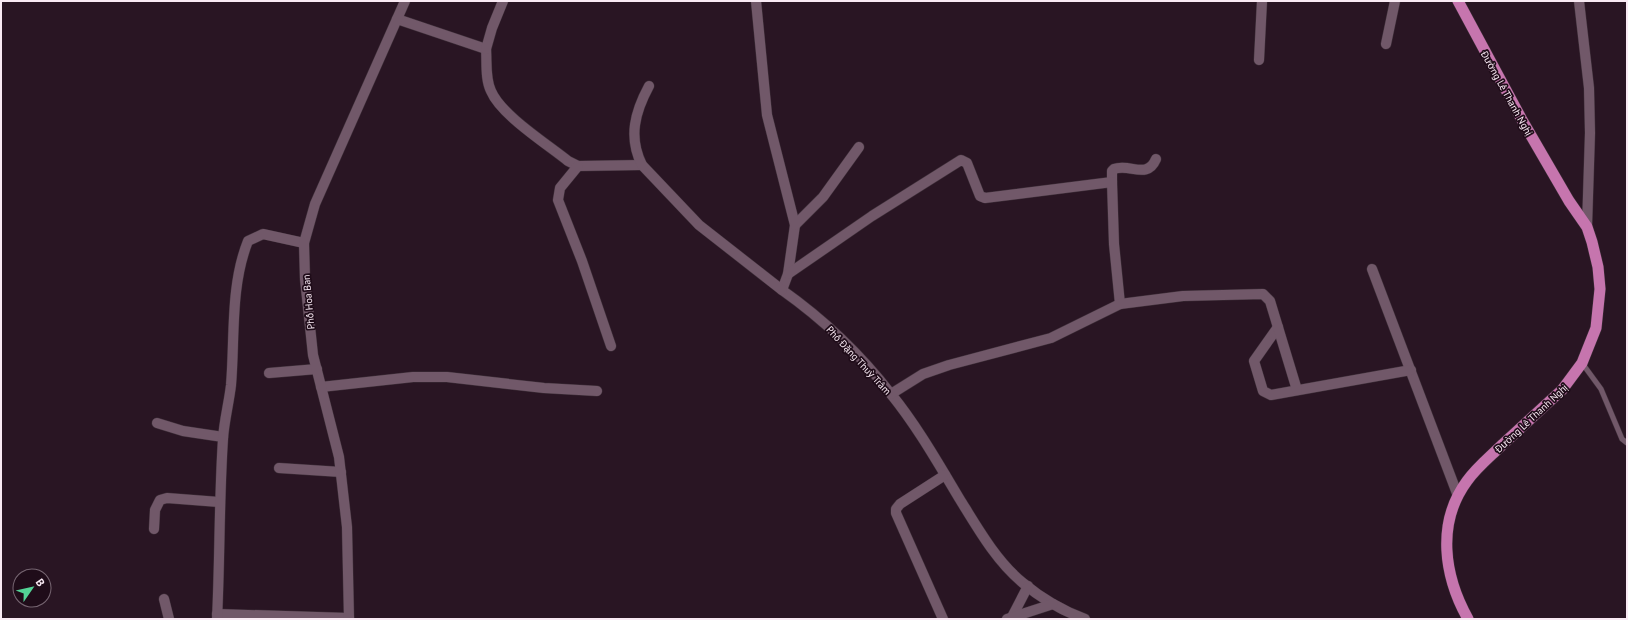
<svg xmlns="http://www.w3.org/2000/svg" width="1628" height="620" font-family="'PT Sans',sans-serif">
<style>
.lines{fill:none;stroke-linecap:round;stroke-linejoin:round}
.service-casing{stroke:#3f303a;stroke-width:6}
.minor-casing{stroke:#3f303a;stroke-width:11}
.primary-casing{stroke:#3f303a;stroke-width:12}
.service{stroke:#715869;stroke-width:5}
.minor{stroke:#715869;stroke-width:10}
.primary{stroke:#c675ae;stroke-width:11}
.labels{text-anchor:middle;stroke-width:3.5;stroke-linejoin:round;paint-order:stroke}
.street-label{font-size:10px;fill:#f9eaf4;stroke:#1f0c19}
</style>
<rect width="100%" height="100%" fill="#291523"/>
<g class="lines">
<defs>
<path id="service" d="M1582 363 1601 389 1622 439 1627 443"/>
<g id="minor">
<path d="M756 1 767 115 795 225 788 274 782 290C823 319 860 354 891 394 917 426 938 463 959 498 977 527 996 561 1023 583 1041 598 1063 611 1085 619"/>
<path d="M1579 1 1589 88 1590 133 1587 227"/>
<path d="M397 19 486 49C487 62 485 79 491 91 501 115 547 144 568 161L578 166 642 165"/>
<path d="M1386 44 1395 1"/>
<path d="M486 49 492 28 503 1"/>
<path d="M1259 60 1262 1"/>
<path d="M649 86C635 112 628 137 642 165L699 225 782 290"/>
<path d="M578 166 560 188 558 200 582 261 611 346"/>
<path d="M1112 182V171L1114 169C1130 163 1147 180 1156 159"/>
<path d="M795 225 823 197 859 147"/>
<path d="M1372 269 1458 496"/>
<path d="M788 274 872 216 961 160 967 163 980 196 985 198 1112 182 1114 244 1120 304"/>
<path d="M1278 327 1254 361 1263 391 1271 395 1411 370"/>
<path d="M269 373 317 369"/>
<path d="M321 387 413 377H447L544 388 597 391"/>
<path d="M891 394 923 374 949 365 1051 338 1120 304 1183 296 1263 294 1270 301 1297 390"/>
<path d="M157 423 183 431 223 437"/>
<path d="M279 468 341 472"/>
<path d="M154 529 155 510 160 500 167 498 219 502"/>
<path d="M164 599 169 619"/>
<path d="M217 614 349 618"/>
<path d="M1012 617 1028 586"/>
<path d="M217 619C220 559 219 499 223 439 224 421 229 403 231 385 235 338 230 286 248 241L263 234 304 243"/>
<path d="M349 619 347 527 339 457 313 355 305 279 304 243 315 204 405 1"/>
<path d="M943 619 896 513V509L900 504 945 475"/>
<path d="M1007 619 1053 604"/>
</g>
<path id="primary" d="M1458 1 1522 120 1569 201 1587 227 1592 242 1598 267 1600 289 1596 328 1582 363 1562 390C1542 408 1523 426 1503 444 1491 456 1477 467 1467 481 1436 523 1444 576 1468 619"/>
</defs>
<use href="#service" class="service-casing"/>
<use href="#minor" class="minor-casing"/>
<use href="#primary" class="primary-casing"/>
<use href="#service" class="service"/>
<use href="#minor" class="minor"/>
<use href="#primary" class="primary"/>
</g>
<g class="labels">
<g class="street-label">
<text transform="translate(1507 93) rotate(61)" y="4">Đường Lê Thanh Nghị</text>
<text transform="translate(308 302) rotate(-95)" y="4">Phố Hoa Ban</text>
<text transform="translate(859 360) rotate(47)" y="4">Phố Đặng Thuỳ Trâm</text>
<text transform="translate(1531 418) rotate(-43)" y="4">Đường Lê Thanh Nghị</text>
</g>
</g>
<rect width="1628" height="620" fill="none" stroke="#f9eaf4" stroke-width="4"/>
<g transform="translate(32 588) rotate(56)"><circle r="19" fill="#1f0c19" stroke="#766571"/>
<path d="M0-3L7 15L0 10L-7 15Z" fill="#53d396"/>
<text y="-6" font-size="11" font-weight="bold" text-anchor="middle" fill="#f9eaf4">B</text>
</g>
</svg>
